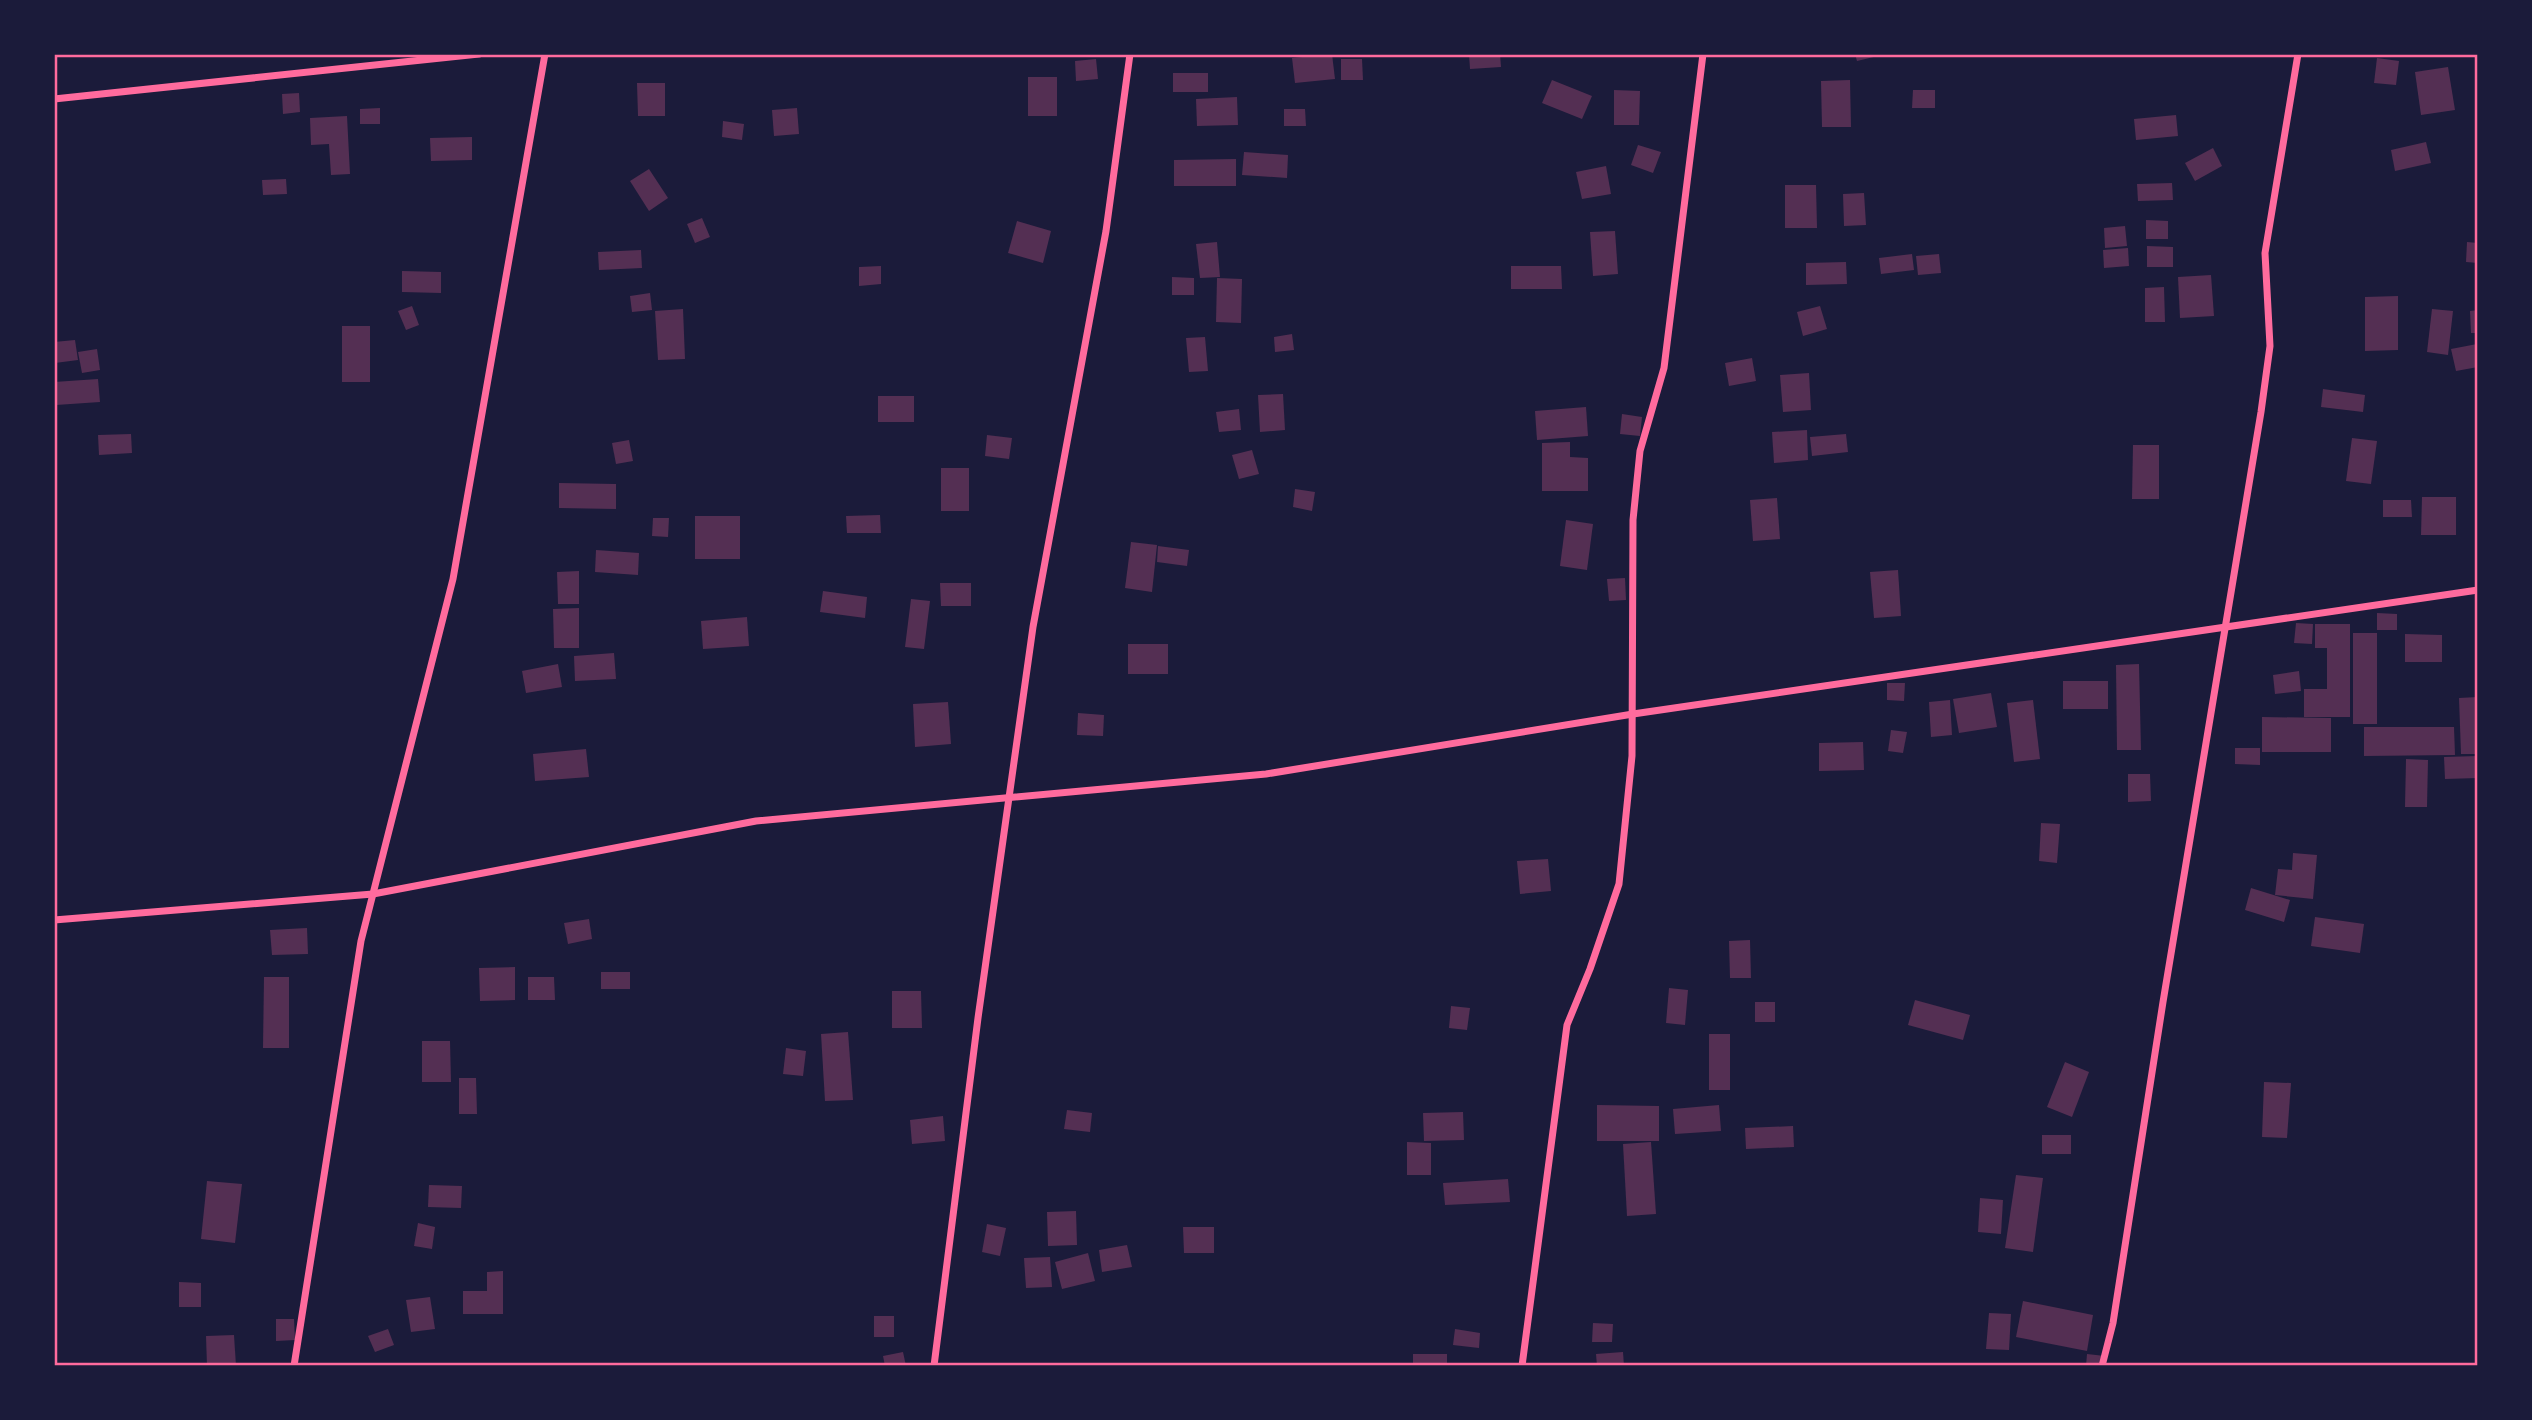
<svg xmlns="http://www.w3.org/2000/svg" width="2532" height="1420" font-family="'Roboto Condensed',sans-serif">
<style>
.building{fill:#542f53}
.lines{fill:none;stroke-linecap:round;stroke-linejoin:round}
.minor{stroke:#ff6b9d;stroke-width:7}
.neatline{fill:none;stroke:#ff6b9d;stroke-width:2.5}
</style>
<rect width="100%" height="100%" fill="#1b1b3a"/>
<g class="building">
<path d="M1332 54 1335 79 1295 83 1292 58Z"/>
<path d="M1469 54H1500L1501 67 1470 69Z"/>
<path d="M1855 54H1882V55L1857 61Z"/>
<path d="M2377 58 2399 61 2396 85 2374 83Z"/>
<path d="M1096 59 1098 79 1076 81 1075 61Z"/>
<path d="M1341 59H1362L1363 80H1341Z"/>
<path d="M2448 67 2455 110 2421 115 2415 72Z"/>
<rect x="1173" y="73" width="35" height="19"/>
<rect x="1028" y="77" width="29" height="39"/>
<path d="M1552 80 1592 96 1582 119 1542 103Z"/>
<path d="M1850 80 1851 127H1822L1821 81Z"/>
<path d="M637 83H665V116H638Z"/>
<path d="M1614 90 1640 91 1639 125H1614Z"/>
<path d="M1913 90H1935V108H1912Z"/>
<path d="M299 93 300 112 283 114 282 94Z"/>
<path d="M1237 97 1238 125 1197 126 1196 99Z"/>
<path d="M380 108V124H360V109Z"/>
<path d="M797 108 799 134 774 136 772 110Z"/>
<path d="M1284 109H1305L1306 126H1284Z"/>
<path d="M2176 115 2178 136 2136 140 2134 119Z"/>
<path d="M347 116 350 174 331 175 329 144 311 145 310 118Z"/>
<path d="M723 121 744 124 742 140 722 137Z"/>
<path d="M472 137V160L431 161 430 138Z"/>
<path d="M2426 142 2431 163 2395 171 2391 150Z"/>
<path d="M1638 145 1661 152 1653 173 1631 165Z"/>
<path d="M2213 148 2222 166 2195 181 2185 163Z"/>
<path d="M1244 152 1288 155 1287 178 1242 175Z"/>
<path d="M1236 159V186H1174V160Z"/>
<path d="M1606 166 1611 194 1582 199 1576 172Z"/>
<path d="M649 169 668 198 649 211 630 181Z"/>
<path d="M286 179 287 194 263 195 262 180Z"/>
<path d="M2172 183 2173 200 2138 201 2137 184Z"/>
<path d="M1785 185H1816L1817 228H1785Z"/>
<path d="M1864 193 1866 225 1844 226 1843 194Z"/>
<path d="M702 218 710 237 695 243 687 224Z"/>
<path d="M2146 220 2168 221V239H2146Z"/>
<path d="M1017 221 1051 231 1043 263 1008 253Z"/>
<path d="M2125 226 2127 246 2105 248 2104 228Z"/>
<path d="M1615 231 1618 274 1593 276 1590 232Z"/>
<path d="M1217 242 1220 277 1200 278 1196 244Z"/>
<path d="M2467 242 2478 243V263L2466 262Z"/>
<path d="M2147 246 2173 247V267H2147Z"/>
<path d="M2128 248 2129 266 2104 268 2103 250Z"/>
<path d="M641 250 642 268 599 270 598 252Z"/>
<path d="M1912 254 1914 270 1881 274 1879 258Z"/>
<path d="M1939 254 1941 273 1918 275 1916 256Z"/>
<path d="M1846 262 1847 284 1806 285V263Z"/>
<path d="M881 266V284L859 286V267Z"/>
<path d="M1511 266H1561L1562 289H1511Z"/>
<path d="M402 271 441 272V293L402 292Z"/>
<path d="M2211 275 2214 316 2180 318 2178 277Z"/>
<path d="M1172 277 1194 278V295H1172Z"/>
<path d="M1217 278 1242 279 1241 323 1216 322Z"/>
<path d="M2164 287 2165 322H2145V288Z"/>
<path d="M650 293 652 310 632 312 630 296Z"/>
<path d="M2398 296V350L2365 351V297Z"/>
<path d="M412 306 419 325 406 330 398 311Z"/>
<path d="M1820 306 1827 329 1803 336 1797 312Z"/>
<path d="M683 309 685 359 658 360 655 311Z"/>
<path d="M2432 309 2453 311 2448 355 2427 352Z"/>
<path d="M2478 310V333H2471L2470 311Z"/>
<rect x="342" y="326" width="28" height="56"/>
<path d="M1292 334 1294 350 1275 352 1274 337Z"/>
<path d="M1205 337 1208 371 1189 372 1186 338Z"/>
<path d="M75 340 78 360 55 363 54 342Z"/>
<path d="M2477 344 2478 367 2456 371 2451 349Z"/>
<path d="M97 349 100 370 82 373 78 352Z"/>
<path d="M1752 358 1756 381 1729 386 1725 363Z"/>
<path d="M1809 373 1811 410 1783 412 1780 375Z"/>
<path d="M98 379 100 402 56 405 54 382Z"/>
<path d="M2323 389 2365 395 2363 412 2321 407Z"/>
<path d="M1283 394 1285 430 1260 432 1258 395Z"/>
<rect x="878" y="396" width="36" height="26"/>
<path d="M1586 407 1588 436 1537 440 1535 411Z"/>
<path d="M1239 409 1241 430 1219 432 1216 412Z"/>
<path d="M1622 414 1642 417 1640 436 1620 434Z"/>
<path d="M1807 430 1808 460 1774 463 1772 432Z"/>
<path d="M131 434 132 453 99 455 98 435Z"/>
<path d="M1846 434 1848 452 1812 456 1810 437Z"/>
<path d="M987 435 1012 438 1009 459 985 456Z"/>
<path d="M2352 438 2377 441 2371 484 2346 481Z"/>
<path d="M629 440 633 461 616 464 612 443Z"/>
<path d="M1570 442V457L1588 458V491H1542V443Z"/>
<path d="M2133 445H2159V499H2132Z"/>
<path d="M1252 450 1259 474 1239 479 1232 455Z"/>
<rect x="941" y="468" width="28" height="43"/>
<path d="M559 483 616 484V509L559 508Z"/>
<path d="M1295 489 1315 492 1312 511 1293 507Z"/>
<path d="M2422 497H2456V535H2421Z"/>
<path d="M1777 498 1780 539 1753 541 1750 500Z"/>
<path d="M2383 500H2411L2412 517H2383Z"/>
<path d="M880 515 881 533H847L846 516Z"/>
<rect x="695" y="516" width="45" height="43"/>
<path d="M653 518H669L668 537 652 536Z"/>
<path d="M1566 520 1593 524 1587 570 1560 566Z"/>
<path d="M1131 542 1157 545 1152 592 1125 588Z"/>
<path d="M1158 546 1189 550 1187 566 1157 562Z"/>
<path d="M596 550 639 553 638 575 595 572Z"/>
<path d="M1898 570 1901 616 1874 618 1870 572Z"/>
<path d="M579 571V604H558L557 572Z"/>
<path d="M1625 578 1626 600 1609 601 1607 579Z"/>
<path d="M940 583H971V606H941Z"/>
<path d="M823 591 867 597 865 618 820 612Z"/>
<path d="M911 599 930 601 924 649 905 647Z"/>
<path d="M579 608V648H554L553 609Z"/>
<path d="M2377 613 2397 614V630H2377Z"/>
<path d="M747 617 749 646 703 649 701 621Z"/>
<path d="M2296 623 2313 624 2312 644 2294 643Z"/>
<path d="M2315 624H2350V717H2304V689H2327V648H2315Z"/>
<rect x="2353" y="633" width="24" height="91"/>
<path d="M2405 634 2442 635V662H2405Z"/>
<rect x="1128" y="644" width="40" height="30"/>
<path d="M614 653 616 679 575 681 574 656Z"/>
<path d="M558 664 562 687 526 693 522 671Z"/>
<path d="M2139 664 2141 750H2117L2116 665Z"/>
<path d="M2299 671 2301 691 2275 694 2273 675Z"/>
<rect x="2063" y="681" width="45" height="28"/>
<path d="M1887 683H1905L1904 701 1887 700Z"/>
<path d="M1991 693 1997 727 1959 733 1953 699Z"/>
<path d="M2478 697V754H2461L2459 698Z"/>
<path d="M1950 700 1952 735 1931 737 1929 702Z"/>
<path d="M2033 700 2040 759 2014 762 2007 703Z"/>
<path d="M948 702 951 744 915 747 913 704Z"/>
<path d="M1078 713 1104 715 1103 736 1077 735Z"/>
<path d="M2262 717 2331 718V752H2262Z"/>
<path d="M2364 727H2454L2455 755 2364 756Z"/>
<path d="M1891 730 1907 732 1903 753 1888 751Z"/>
<path d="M1863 742 1864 770 1819 771V743Z"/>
<path d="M2235 748H2260V765L2235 764Z"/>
<path d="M586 749 589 777 535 781 533 754Z"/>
<path d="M2478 756V778L2445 779 2444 757Z"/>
<path d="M2406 759 2428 760 2427 807H2405Z"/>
<path d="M2128 774H2150L2151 801 2128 802Z"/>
<path d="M2041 823 2060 824 2057 863 2039 861Z"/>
<path d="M2293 853 2317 855 2313 899 2275 895 2278 869 2292 870Z"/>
<path d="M1548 859 1551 891 1520 894 1517 861Z"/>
<path d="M2251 888 2290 900 2284 922 2245 910Z"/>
<path d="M2315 917 2364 924 2360 953 2311 946Z"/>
<path d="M589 919 592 939 568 944 564 923Z"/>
<path d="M307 928 308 954 272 955 270 930Z"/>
<path d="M1750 940 1751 978H1730L1729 941Z"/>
<path d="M515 967V1000L480 1001 479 968Z"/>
<rect x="601" y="972" width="29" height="17"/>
<path d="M264 977H289V1048H263Z"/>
<path d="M528 977H554L555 1000H528Z"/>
<path d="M1669 988 1688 990 1685 1025 1666 1023Z"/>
<path d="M892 991H921L922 1028H892Z"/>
<path d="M1915 1000 1970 1015 1963 1040 1908 1025Z"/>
<rect x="1755" y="1002" width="20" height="20"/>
<path d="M1451 1006 1470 1008 1467 1030 1449 1028Z"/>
<path d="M848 1032 853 1100 825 1101 821 1034Z"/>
<rect x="1709" y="1034" width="21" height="56"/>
<path d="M422 1041H450L451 1082H422Z"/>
<path d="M786 1048 806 1051 803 1076 783 1074Z"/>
<path d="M2065 1062 2089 1072 2072 1117 2047 1107Z"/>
<path d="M459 1078H476L477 1114H459Z"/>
<path d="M2264 1082 2291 1083 2287 1138 2262 1137Z"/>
<path d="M1597 1105 1659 1106V1141H1597Z"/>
<path d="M1719 1105 1721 1131 1675 1134 1673 1109Z"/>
<path d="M1067 1110 1092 1113 1090 1132 1064 1129Z"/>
<path d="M1463 1112 1464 1140 1424 1141 1423 1113Z"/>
<path d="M943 1116 945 1141 912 1144 910 1120Z"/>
<path d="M1793 1126 1794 1147 1746 1149 1745 1128Z"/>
<rect x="2042" y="1135" width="29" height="19"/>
<path d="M1407 1142 1431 1143V1175H1407Z"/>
<path d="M1651 1142 1656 1214 1627 1216 1623 1144Z"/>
<path d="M2016 1175 2043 1178 2033 1252 2005 1248Z"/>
<path d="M1508 1179 1510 1202 1445 1205 1443 1183Z"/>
<path d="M207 1181 242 1184 235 1243 201 1239Z"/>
<path d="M429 1185 462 1186 461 1208 428 1207Z"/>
<path d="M1980 1198 2003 1200 2001 1234 1978 1232Z"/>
<path d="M1076 1211 1077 1245 1048 1246 1047 1212Z"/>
<path d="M418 1223 435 1227 432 1249 414 1246Z"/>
<path d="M987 1224 1006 1228 1000 1256 982 1252Z"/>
<path d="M1183 1227H1214V1253H1184Z"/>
<path d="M1127 1245 1132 1267 1102 1272 1099 1250Z"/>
<path d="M1088 1253 1095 1281 1062 1289 1055 1262Z"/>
<path d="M1050 1257 1052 1287 1026 1288 1024 1258Z"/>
<path d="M503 1271V1314H463V1291H487V1272Z"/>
<path d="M179 1282 201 1283V1307H179Z"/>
<path d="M430 1297 435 1329 411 1332 406 1300Z"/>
<path d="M2023 1301 2093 1315 2087 1351 2016 1337Z"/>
<path d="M1989 1313 2011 1314 2009 1350 1986 1349Z"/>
<rect x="874" y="1316" width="20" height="21"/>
<path d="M276 1319H294L295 1340 276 1341Z"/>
<path d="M1593 1323 1613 1324 1612 1342H1592Z"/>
<path d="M388 1329 394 1345 375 1352 368 1336Z"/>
<path d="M1455 1329 1480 1333 1479 1348 1453 1345Z"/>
<path d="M234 1335 236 1366H207L206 1336Z"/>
<path d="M903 1352 906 1366H885L883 1356Z"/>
<path d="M1623 1352 1624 1366H1597L1596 1354Z"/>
<rect x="1413" y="1354" width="34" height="12"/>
<path d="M2087 1354 2105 1356 2104 1366H2086Z"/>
</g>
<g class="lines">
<g class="minor">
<path d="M54 99 479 54"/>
<path d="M54 920 373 894 756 821 1266 774 1633 714 2478 590"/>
<path d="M294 1366 361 941 453 579 545 54"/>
<path d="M934 1366 978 1018 1033 627 1106 231 1130 54"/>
<path d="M1522 1366 1567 1025 1590 969 1619 884 1632 756 1633 520 1640 451 1664 368 1703 54"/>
<path d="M2102 1366 2113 1323 2163 1002 2261 412 2270 346 2265 253 2298 54"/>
</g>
</g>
<rect width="2532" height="1420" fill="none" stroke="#1b1b3a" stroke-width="112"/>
<rect x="56" y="56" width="2420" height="1308" class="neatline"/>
</svg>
